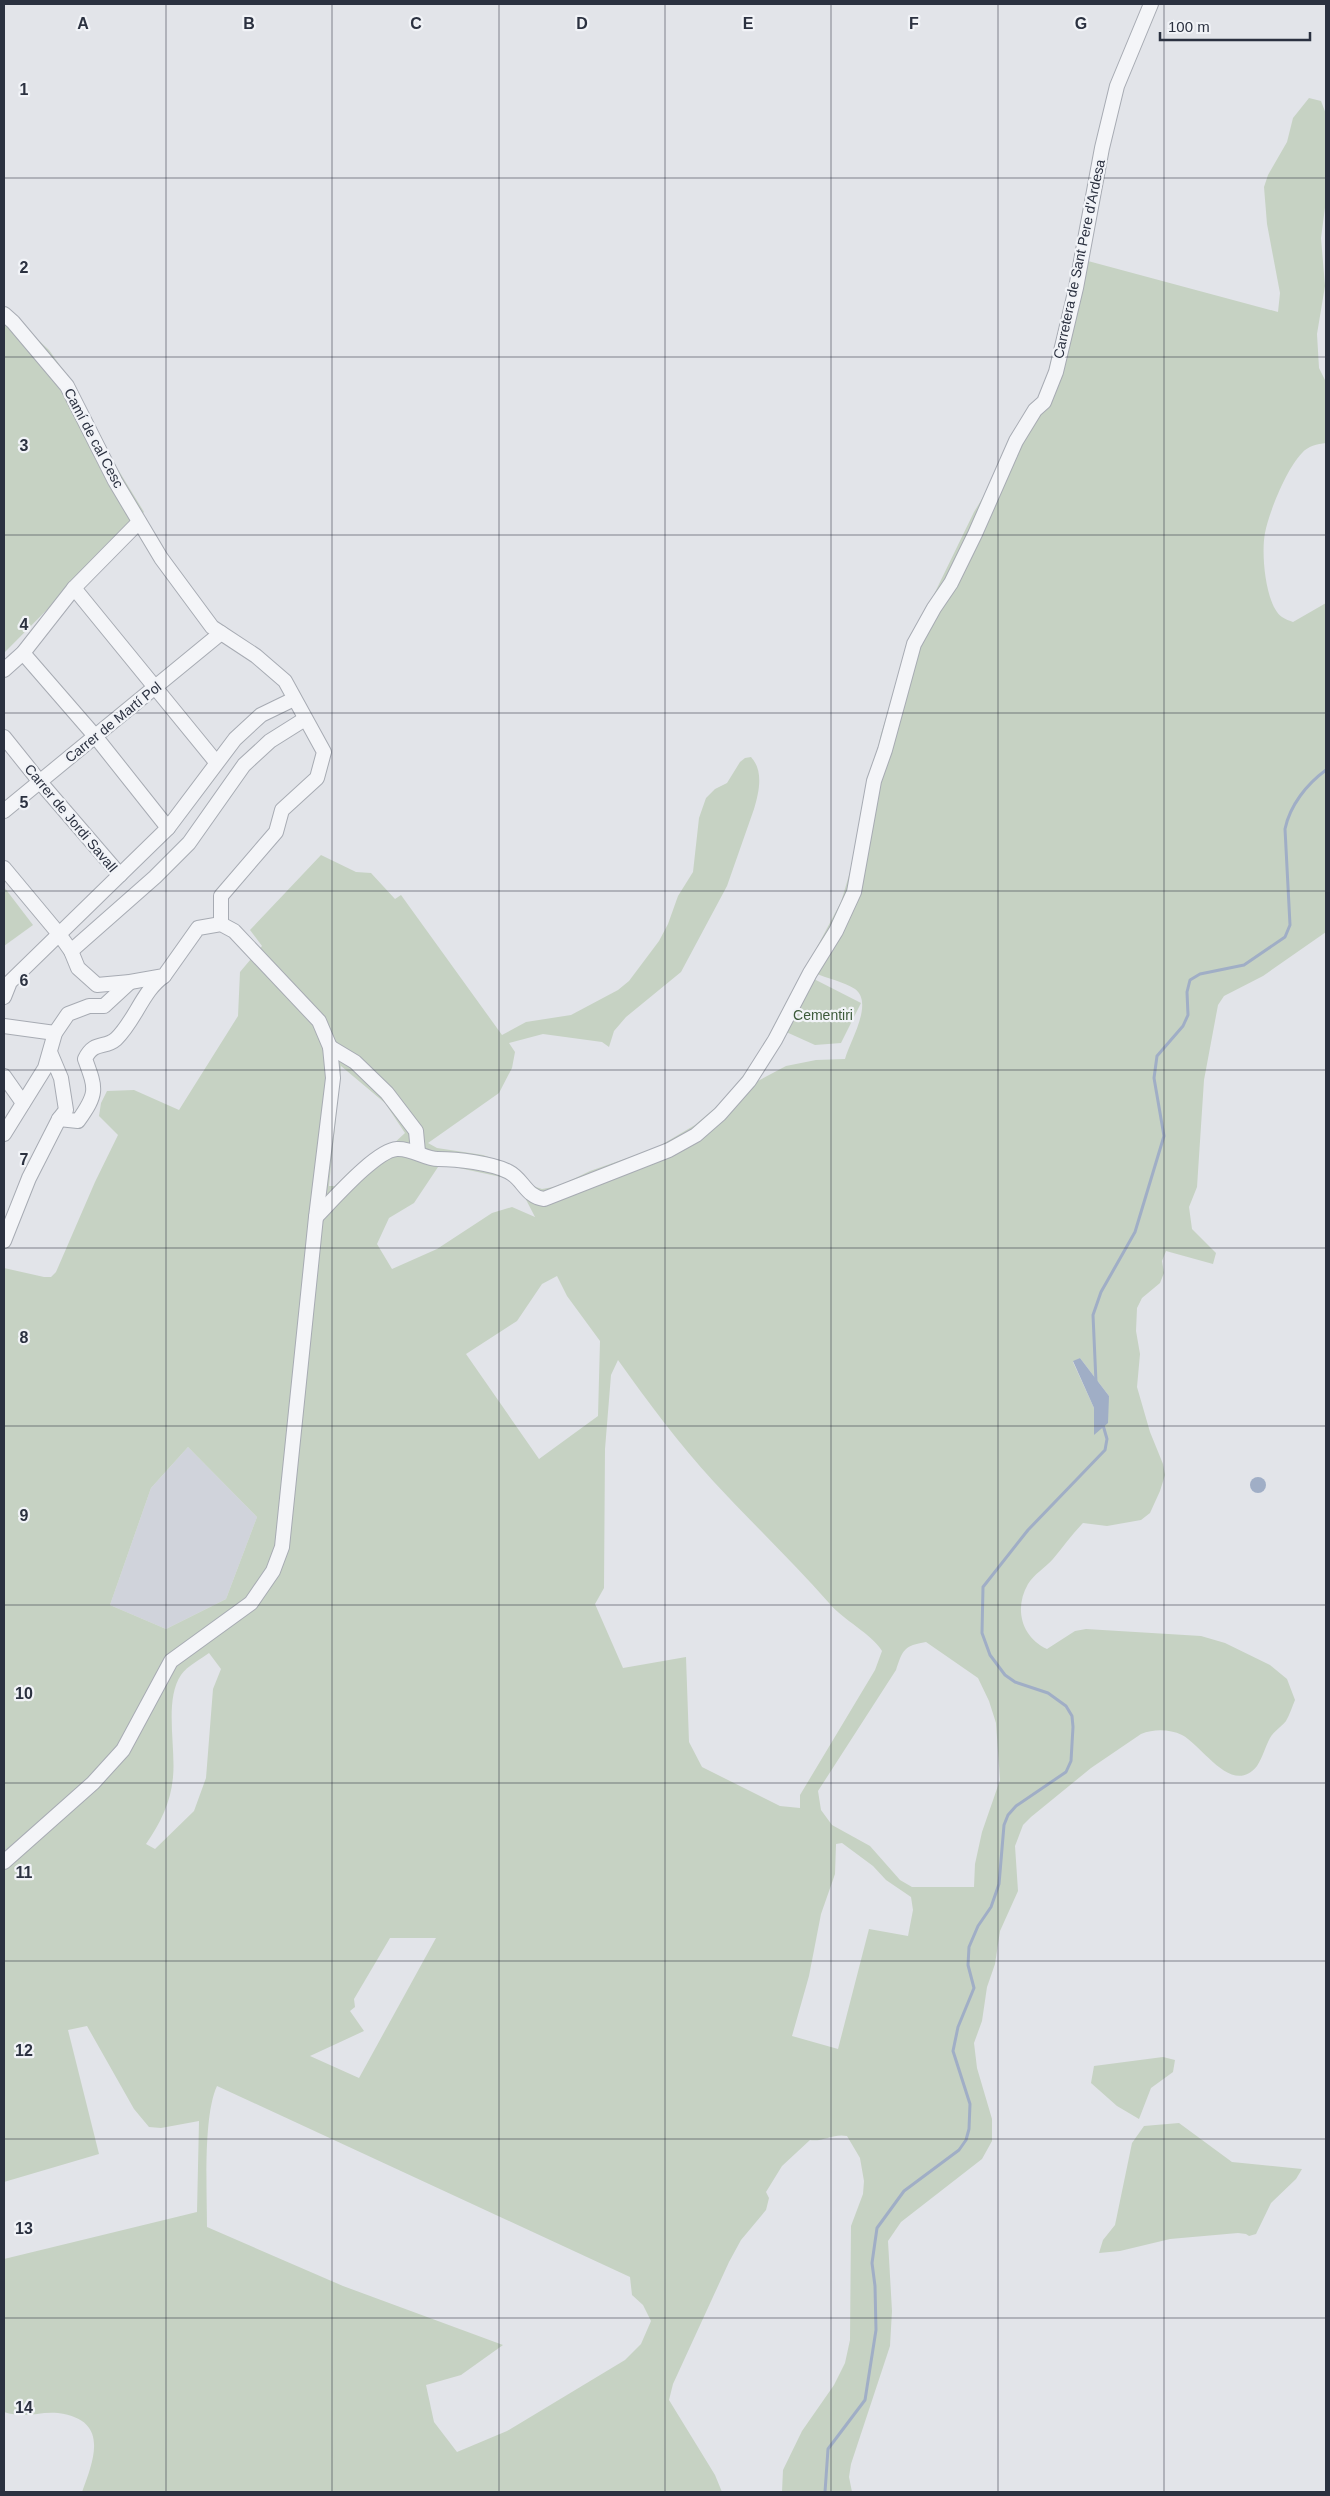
<svg xmlns="http://www.w3.org/2000/svg" width="1330" height="2496" font-family="Helvetica,sans-serif">
<style>
.built{fill:#d0d3db}
.green{fill:#c6d2c3;fill-rule:evenodd}
.water{fill:#a0aec6}
.lines{fill:none;stroke-linecap:round;stroke-linejoin:round}
.stream{stroke:#a0aec6;stroke-width:3}
.minor-casing{stroke:#a7abb3;stroke-width:16}
.minor{stroke:#f4f5f8;stroke-width:14}
.grid{fill:none;stroke:#2b3140;stroke-width:1;stroke-opacity:0.55}
.labels{text-anchor:middle;stroke-width:4.5;stroke-linejoin:round;paint-order:stroke}
.street-label{font-size:14px;fill:#2b3140;stroke:#f1f3f7}
.park-label{font-size:14px;fill:#3c5a3a;stroke:#f1f3f7}
.grid-label{font-size:16px;text-anchor:middle;font-weight:bold;fill:#2b3140;stroke:#f1f3f7;stroke-width:4.5;stroke-linejoin:round;paint-order:stroke}
</style>
<rect width="100%" height="100%" fill="#e2e4e9"/>
<path class="built" d="M188 1447 257 1517 226 1599 166 1629 110 1605 151 1488Z"/>
<g class="green">
<path d="M1309 98 1321 101 1326 114V200L1321 238 1325 286 1317 334 1319 368 1326 382V443C1317 444 1308 446 1302 453 1287 468 1269 512 1265 533 1261 552 1265 605 1282 617 1285 619 1290 621 1293 622L1326 603V932L1263 976 1224 996 1218 1005 1204 1080 1197 1187 1189 1207 1192 1229 1216 1253 1213 1264 1166 1251 1162 1261 1164 1273 1160 1283 1142 1298 1137 1308 1136 1331 1140 1354 1137 1387 1150 1432 1163 1464 1165 1475 1160 1491 1150 1513 1141 1520 1107 1526 1083 1523C1072 1534 1063 1547 1053 1559 1045 1568 1034 1574 1028 1584 1014 1608 1021 1637 1047 1649L1075 1631 1086 1629 1201 1636 1225 1643 1270 1665 1287 1679 1295 1700C1292 1707 1290 1714 1286 1721 1281 1727 1274 1731 1270 1738 1265 1747 1263 1757 1257 1766 1232 1797 1203 1746 1182 1735 1169 1729 1154 1729 1141 1734L1091 1768 1031 1817 1023 1825 1015 1846 1018 1891 1000 1931 995 1964 987 1987 982 2021 974 2043 977 2068 992 2119V2141L982 2159 901 2222 888 2241 892 2311 890 2346 851 2464 849 2477 852 2492H782L783 2470 802 2431 834 2385 845 2363 850 2340 851 2226 863 2194 864 2181 860 2158 847 2136C834 2133 823 2142 810 2140L782 2166 766 2192 769 2198 766 2210 741 2240 729 2262 673 2384 669 2400 715 2475 722 2492H82C94 2459 110 2420 58 2413 39 2411 26 2419 4 2412V2259L197 2212 199 2121 161 2128 149 2127 134 2109 87 2026 68 2030 99 2154 4 2182V1268L44 1277H51L56 1272 95 1182 118 1135 99 1116 101 1103 107 1091 134 1090 179 1110 238 1016 240 972 262 946 250 930 321 855 356 872 371 873 395 899 401 895 502 1035 526 1022 571 1015 618 990 629 981 659 941 668 924 678 896 693 872 699 818 706 798 715 789 727 783 740 762 745 758 751 757C764 771 759 792 754 809L727 886 681 972 626 1017 614 1031 609 1047 602 1042 543 1034 509 1043 515 1052 512 1068 499 1093 428 1143 437 1148 483 1155 500 1161 533 1186 542 1189 559 1186 590 1171 656 1148 695 1125 722 1102 759 1056 841 902 853 862 881 734 907 650 974 512 1040 404 1071 281 1088 261 1278 312 1280 293 1267 224 1264 187 1268 175 1287 142 1293 118ZM814 973C827 978 844 982 855 989 874 1003 850 1041 845 1059L816 1060 786 1066 758 1081 784 1031 815 1045 841 1043 861 1003 812 978ZM341 1066 385 1103 405 1133 391 1146 350 1171 335 1186H329ZM440 1164 506 1178 519 1186 535 1217 512 1207 492 1213 437 1249 392 1269 377 1244 389 1218 414 1203ZM557 1276 567 1296 600 1341 598 1416 539 1459 466 1354 517 1321 542 1284ZM1080 1358 1109 1396 1094 1435V1408L1073 1362ZM618 1360C648 1402 679 1444 714 1482 752 1523 792 1561 829 1603 843 1620 872 1634 882 1651L875 1670 800 1795V1808L780 1806 702 1767 689 1742 686 1657 623 1668 595 1604 604 1588 605 1449 611 1375ZM188 1447 257 1517 226 1599 166 1629 110 1605 151 1488ZM926 1642 978 1678 989 1701 996 1723 1000 1780 982 1832 975 1864 974 1887H912L900 1880 870 1846 832 1825 821 1810 818 1791 896 1670C903 1649 904 1646 926 1642ZM209 1653 221 1669 213 1689 206 1778 194 1811 155 1849 146 1844C160 1824 171 1802 173 1777 176 1747 164 1700 181 1675 187 1666 201 1659 209 1653ZM842 1843 873 1866 886 1880 911 1897 913 1910 908 1936 869 1929 838 2049 792 2036 809 1976 821 1914 835 1874 836 1844ZM390 1938H436L359 2078 310 2056 364 2031 350 2011 355 2007 354 1999ZM217 2086 630 2277 632 2295 643 2305 651 2321 641 2344 625 2360 507 2431 457 2452 434 2422 426 2385 461 2375 503 2345 343 2286 207 2227C207 2191 203 2116 217 2086Z"/>
<path d="M4 308 49 350 76 388 111 458 144 512 4 653Z"/>
<path d="M4 887 33 925 4 946Z"/>
<path d="M1163 2057 1175 2060 1173 2072 1151 2088 1139 2119 1117 2106 1091 2083 1094 2066Z"/>
<path d="M1179 2123 1232 2162 1302 2169 1296 2179 1271 2203 1256 2234 1249 2236 1246 2234 1238 2233 1170 2239 1120 2251 1099 2253 1103 2240 1115 2225 1132 2143 1144 2126Z"/>
</g>
<g class="water">
<path d="M1080 1358 1109 1396 1108 1423 1094 1435V1408L1073 1361Z"/>
<circle cx="1258" cy="1485" r="8"/>
</g>
<g class="lines">
<g class="stream">
<path d="M1096 1382 1093 1315 1101 1292 1135 1232 1164 1136 1154 1078 1157 1056 1183 1026 1188 1015 1187 992 1190 980 1200 974 1244 965 1285 937 1290 925 1285 829C1290 805 1307 784 1326 770"/>
<path d="M825 2492 828 2449 865 2400 876 2330 875 2286 872 2263 877 2228 904 2191 959 2150 966 2140 969 2129 970 2104 953 2051 958 2027 974 1988 968 1965 969 1947 978 1926 991 1907 999 1884 1004 1825 1008 1815 1016 1806 1066 1772 1071 1761 1073 1727 1072 1716 1066 1706 1048 1693 1015 1682 1005 1675 990 1655 982 1633 983 1587 1028 1530 1105 1450 1107 1439 1103 1425"/>
</g>
<defs>
<g id="minor">
<path d="M4 314 13 322 67 386 115 481 161 558 212 627 256 656 285 681 324 752 317 778 282 810 276 832 221 896V924"/>
<path d="M74 588 216 762"/>
<path d="M23 653 95 736 168 828"/>
<path d="M4 670 23 653 74 588 139 522"/>
<path d="M4 737 40 782 120 875"/>
<path d="M4 811 221 633"/>
<path d="M4 868 59 934 71 951 78 968 97 985 130 982 164 976 198 928 221 924 234 931 319 1021 330 1047 333 1078 316 1217 282 1547 273 1571 251 1603 171 1661 123 1750 93 1783 4 1862"/>
<path d="M71 951 155 877 189 843 244 765 270 741 305 719"/>
<path d="M4 997 10 982 168 828 235 739 261 715 294 699"/>
<path d="M4 1026 55 1033"/>
<path d="M330 1047 355 1062 387 1093 416 1131 418 1152"/>
<path d="M4 1076 23 1103"/>
<path d="M59 1119 78 1121C98 1093 96 1089 85 1059 94 1040 105 1049 116 1039 135 1021 143 990 164 976"/>
<path d="M4 1134 45 1068 55 1033 68 1014 89 1006H104L130 982"/>
<path d="M316 1217C332 1201 376 1150 397 1149 412 1148 425 1159 438 1159 456 1159 493 1163 509 1172 523 1179 526 1197 544 1199L669 1150 696 1135 720 1114 749 1081 775 1040 810 973 836 931 854 892 874 781 885 750 914 644 934 608 951 583 975 534 1016 441 1035 410 1044 402 1056 372 1076 288 1102 148 1117 86 1151 4"/>
<path d="M4 1241 29 1178 59 1119 66 1110 61 1078 50 1052"/>
</g>
</defs>
<use href="#minor" class="minor-casing"/>
<use href="#minor" class="minor"/>
</g>
<path class="grid" d="M166 4V2492M332 4V2492M499 4V2492M665 4V2492M831 4V2492M998 4V2492M1164 4V2492M4 178H1326M4 357H1326M4 535H1326M4 713H1326M4 891H1326M4 1070H1326M4 1248H1326M4 1426H1326M4 1605H1326M4 1783H1326M4 1961H1326M4 2139H1326M4 2318H1326"/>
<g class="labels">
<g class="street-label">
<text transform="translate(1079 259) rotate(-78)" y="5">Carretera de Sant Pere d'Ardesa</text>
<text transform="translate(94 438) rotate(62)" y="5">Camí de cal Cesc</text>
<text transform="translate(113 722) rotate(-39)" y="5">Carrer de Martí Pol</text>
<text transform="translate(71 818) rotate(50)" y="5">Carrer de Jordi Savall</text>
</g>
<g class="park-label">
<text x="823" y="1020">Cementiri</text>
</g>
</g>
<g class="grid-label">
<text x="83" y="29">A</text>
<text x="249" y="29">B</text>
<text x="416" y="29">C</text>
<text x="582" y="29">D</text>
<text x="748" y="29">E</text>
<text x="914" y="29">F</text>
<text x="1081" y="29">G</text>
<text x="24" y="95">1</text>
<text x="24" y="273">2</text>
<text x="24" y="451">3</text>
<text x="24" y="630">4</text>
<text x="24" y="808">5</text>
<text x="24" y="986">6</text>
<text x="24" y="1165">7</text>
<text x="24" y="1343">8</text>
<text x="24" y="1521">9</text>
<text x="24" y="1699">10</text>
<text x="24" y="1878">11</text>
<text x="24" y="2056">12</text>
<text x="24" y="2234">13</text>
<text x="24" y="2413">14</text>
</g>
<rect width="1330" height="2496" fill="none" stroke="#2b3140" stroke-width="10"/>
<path d="M1160 32v8h150v-8" fill="none" stroke="#2b3140" stroke-width="2.5"/>
<text x="1168" y="32" font-size="15" fill="#2b3140" stroke="#f1f3f7" stroke-width="4" paint-order="stroke">100 m</text>
</svg>
